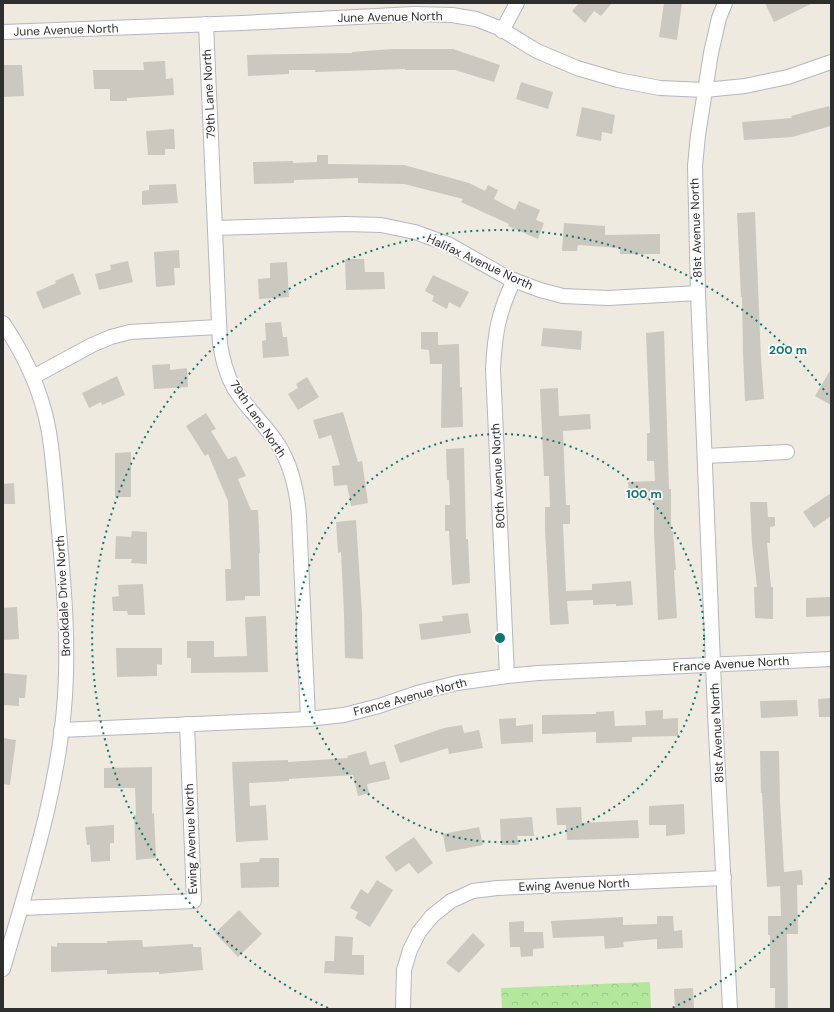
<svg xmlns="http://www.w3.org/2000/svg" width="834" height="1012" font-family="'DM Sans',sans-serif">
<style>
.forest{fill:url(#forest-crowns)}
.building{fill:#cbc8bf}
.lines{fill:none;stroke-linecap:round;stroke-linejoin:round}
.minor-casing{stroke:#b4b6c2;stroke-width:16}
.minor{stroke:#fff;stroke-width:14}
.ring{fill:none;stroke:#0f766e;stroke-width:2;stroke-dasharray:2 4}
.labels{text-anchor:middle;stroke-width:3.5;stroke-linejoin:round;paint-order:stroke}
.street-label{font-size:12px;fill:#2e2e2e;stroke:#fff}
.centre{fill:#0f766e;stroke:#fff;stroke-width:2}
.ring-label{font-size:12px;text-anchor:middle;font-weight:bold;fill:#0f766e;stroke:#fff;stroke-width:3.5;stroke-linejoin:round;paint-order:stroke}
</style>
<defs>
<pattern id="forest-crowns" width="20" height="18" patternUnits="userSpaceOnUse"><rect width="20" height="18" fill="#b2e79c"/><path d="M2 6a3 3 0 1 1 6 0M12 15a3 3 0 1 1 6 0" fill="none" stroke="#99c687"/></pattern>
</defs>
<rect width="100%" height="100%" fill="#efeae0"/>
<path class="forest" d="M650 982 651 1009H502L501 988Z"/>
<g class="building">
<path d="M579 3H612L601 16 594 11 585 23 572 11Z"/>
<path d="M664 3H682L677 40 659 37Z"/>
<path d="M765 3H813L774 22Z"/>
<path d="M392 49H453L500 65 494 82 455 70H405V69L315 72V70H289V74L248 76 247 55 352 53V52Z"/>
<path d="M165 61 166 79 173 78 174 95 127 98V101H110V89H94L93 70H144L143 62Z"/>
<path d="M3 65H22L24 96 3 97Z"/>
<path d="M521 82 553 92 548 109 516 99Z"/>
<path d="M829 106 831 114V126L792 137 744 140 742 122 792 118 791 116Z"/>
<path d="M582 107 615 115 612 134 602 132 601 141 576 136Z"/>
<path d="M174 129 175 149H165V155H148L146 131Z"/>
<path d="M317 155H328V164L404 165 469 183 485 191 488 185 498 190 494 199 515 210 519 201 540 210 536 220 544 223 538 239 508 226 509 224 461 202 463 199 404 184 358 183V178L294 180V183L254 184 253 162 293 161V163L317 162Z"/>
<path d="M176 184 178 203 142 205V191L149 190V185Z"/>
<path d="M755 212 761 359 764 399 745 401 743 353 742 297H741L737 213Z"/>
<path d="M564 223 605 226V235L660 234V254H620V248L578 245 577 251H562Z"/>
<path d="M179 250 180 268H174L175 285 156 287 154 252Z"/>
<path d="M345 259H364L365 272H384L385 289 346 290Z"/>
<path d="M128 261 133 282 99 290 95 274 111 270 110 265Z"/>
<path d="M287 262 289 297 259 299 258 279 270 278V263Z"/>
<path d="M73 273 81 294 43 309 36 292 56 283 55 281Z"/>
<path d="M433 275 469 292 460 308 449 302 447 309 432 301 434 296 425 291Z"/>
<path d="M281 322 283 337H287L289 356 263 358 262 341 266 340 265 323Z"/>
<path d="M543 328 582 331 581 350 541 346Z"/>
<path d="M664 331 669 489H671V531H673L676 570H674L677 618 658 620 654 531V499L629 500 628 482 655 481 654 461H647V433H650L646 333Z"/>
<path d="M421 332H438V345L459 344 460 387H462L463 427 441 428 442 364H430L429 350 421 349Z"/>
<path d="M170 364V370L187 368 188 387 154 389 152 365Z"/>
<path d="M831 369V405L815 396Z"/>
<path d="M117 376 125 395 102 405 101 402 89 408 82 393Z"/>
<path d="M307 377 319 397 298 410 288 394 298 388 296 384Z"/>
<path d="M558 388 559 416 590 414 591 429 563 431 566 505H570V524H563L566 591 592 590V584L631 581 633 605 616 606V604L593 605V600L567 601 569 624 550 625 545 529V507H550L549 476H544L540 389Z"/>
<path d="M343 412 358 462 362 461 368 503 351 506 347 485 334 486 332 466 340 465 331 435 319 439 313 420Z"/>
<path d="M206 413 216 429 211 431 228 459 236 456 246 476 238 479 251 510H258L260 553H259L260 596H245V600L226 601 225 569H231L228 501 208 454 205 456 186 426Z"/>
<path d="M464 448 466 539H468L470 583 452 585 449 531H445V505H450L449 480H447L446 449Z"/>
<path d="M131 452V497H115V453Z"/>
<path d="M14 483 15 504H3V484Z"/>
<path d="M831 493V516L814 528 803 512Z"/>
<path d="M750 502H767L768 517H775V526L770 527V543H767L771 587H773V619L755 618 754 587H757L752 544Z"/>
<path d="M356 520 362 613 363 659 345 658 344 614 341 552 338 553 336 522Z"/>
<path d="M132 531 147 532V564L131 563 132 559H115L116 536 131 537Z"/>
<path d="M143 584 145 615H128L127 611H113L112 597 119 596 118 585Z"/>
<path d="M831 597V616L806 617V598Z"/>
<path d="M17 607 19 639 3 640V608Z"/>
<path d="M468 613 471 633 421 640 419 624 443 621 442 616Z"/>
<path d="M266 616 268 672 191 673V658H187V641H214V657L247 656 245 617Z"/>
<path d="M116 648H162V665L157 664V676L117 677Z"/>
<path d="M3 673 27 675 25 698H19V706L3 705Z"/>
<path d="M831 698V717H819L818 699Z"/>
<path d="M797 700 798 716 761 718 760 701Z"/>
<path d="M663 710V719L678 718V736L632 737V742L596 743V732L542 734V715L596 714V712L614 711 615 726 646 725 645 711Z"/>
<path d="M516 718V726L533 724V742L501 744 499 719Z"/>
<path d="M462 725 464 733 479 730 483 748 449 754 448 748 400 763 394 745 444 728Z"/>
<path d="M3 738 16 740 10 785 3 784Z"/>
<path d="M366 751 370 765 385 761 390 779 367 784 369 793 358 796 353 775 289 779V781L249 783 250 806 266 805 268 840 236 842 232 762 288 760V762L348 758 347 756Z"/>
<path d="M760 751H779L780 800 784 872 802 870 803 885H797L798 934H787L788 1009H775V988H770V935H768V916H781L780 886 767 887 762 793H761Z"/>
<path d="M152 767V814L154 813 156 858 136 860 134 815H136L135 788H104V768Z"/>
<path d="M684 804 685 834 666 836V825H649V806Z"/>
<path d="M581 807 582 823 638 820 639 838 567 840 566 825H557L556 808Z"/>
<path d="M532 817 534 836H517L519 845H501L500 819Z"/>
<path d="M114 825V843H110V861L91 862 90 845H87L85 827Z"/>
<path d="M479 827 483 845 446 852 443 834Z"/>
<path d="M414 837 433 863 418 874 409 863 396 872 385 857Z"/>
<path d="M260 858H279V887L241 888 240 863 259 862Z"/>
<path d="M377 880 393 890 370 927 355 918 358 912 350 908 361 889 368 894Z"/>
<path d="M239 910 262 934 238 957 215 933Z"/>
<path d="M657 916H673L674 931 682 930 683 948 657 949V939L623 942 624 947 605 949 604 936 553 938 551 921 623 917V925L657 924Z"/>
<path d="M524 921V932H543L544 948 533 949V956L521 957 520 947H510L509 922Z"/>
<path d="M473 933 485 945 459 973 446 963Z"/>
<path d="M335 936 353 937 352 955H364V975L324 973 325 961H334Z"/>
<path d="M142 940 143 947 193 944V947H201L203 970 159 974V972L107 974V970L51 972V946L57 947V943H107V941Z"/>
<path d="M693 988 694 1009H675L674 989Z"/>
</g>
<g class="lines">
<defs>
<g id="minor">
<path d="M725 3 719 18 711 53 698 135 695 166 698 293 715 713 730 1009"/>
<path d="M206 24 220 344C223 360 226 374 234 388 247 409 266 425 279 446 292 467 297 491 299 516L308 719"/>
<path d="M502 31 517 3"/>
<path d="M3 32 242 23 414 14 452 15 476 19 499 28 537 51 577 68 618 80 660 88 705 90 745 86 788 77 831 62"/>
<path d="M215 228 345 224 381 225 415 232 448 244 508 278 540 290 563 296 608 298 698 293"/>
<path d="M3 323C28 360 46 401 51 446 54 470 56 495 58 519 63 578 69 636 65 696 59 789 29 879 3 969"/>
<path d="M33 377 92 345 111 337 130 332 218 327"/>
<path d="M705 456 787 452"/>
<path d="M507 676 493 369C495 333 498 313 514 280"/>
<path d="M61 730 308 719 344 715 379 706 417 693 457 683 507 676 538 673 831 659"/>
<path d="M21 908 194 901 187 724"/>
<path d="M403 1009 404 970 410 950 419 932 432 916 451 901 473 891 497 888 724 878"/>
</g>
</defs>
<use href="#minor" class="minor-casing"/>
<use href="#minor" class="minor"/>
</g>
<g class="ring">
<circle cx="500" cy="638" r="204"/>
<path d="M830 878A408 408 0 0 1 672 1008M328 1008A408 408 0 1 1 830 398"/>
</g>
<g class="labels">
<g class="street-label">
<text transform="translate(390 17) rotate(-1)" y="4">June Avenue North</text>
<text transform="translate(66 30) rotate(-2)" y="4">June Avenue North</text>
<text transform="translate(209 94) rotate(-93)" y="4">79th Lane North</text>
<text transform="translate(696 228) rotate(-92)" y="4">81st Avenue North</text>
<text transform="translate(480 262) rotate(25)" y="4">Halifax Avenue North</text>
<text transform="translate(258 419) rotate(56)" y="4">79th Lane North</text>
<text transform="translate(498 476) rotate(-93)" y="4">80th Avenue North</text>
<text transform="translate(63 596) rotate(-93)" y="4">Brookdale Drive North</text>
<text transform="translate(731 664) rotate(-3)" y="4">France Avenue North</text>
<text transform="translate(410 697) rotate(-15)" y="4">France Avenue North</text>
<text transform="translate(717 733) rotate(-93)" y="4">81st Avenue North</text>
<text transform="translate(191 839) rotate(-92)" y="4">Ewing Avenue North</text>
<text transform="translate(574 885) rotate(-2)" y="4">Ewing Avenue North</text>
</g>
</g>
<circle cx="500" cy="638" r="6" class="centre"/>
<g class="ring-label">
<text x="788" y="354">200 m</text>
<text x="644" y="498">100 m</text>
</g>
<rect width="834" height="1012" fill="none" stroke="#2e2e2e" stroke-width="8"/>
</svg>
